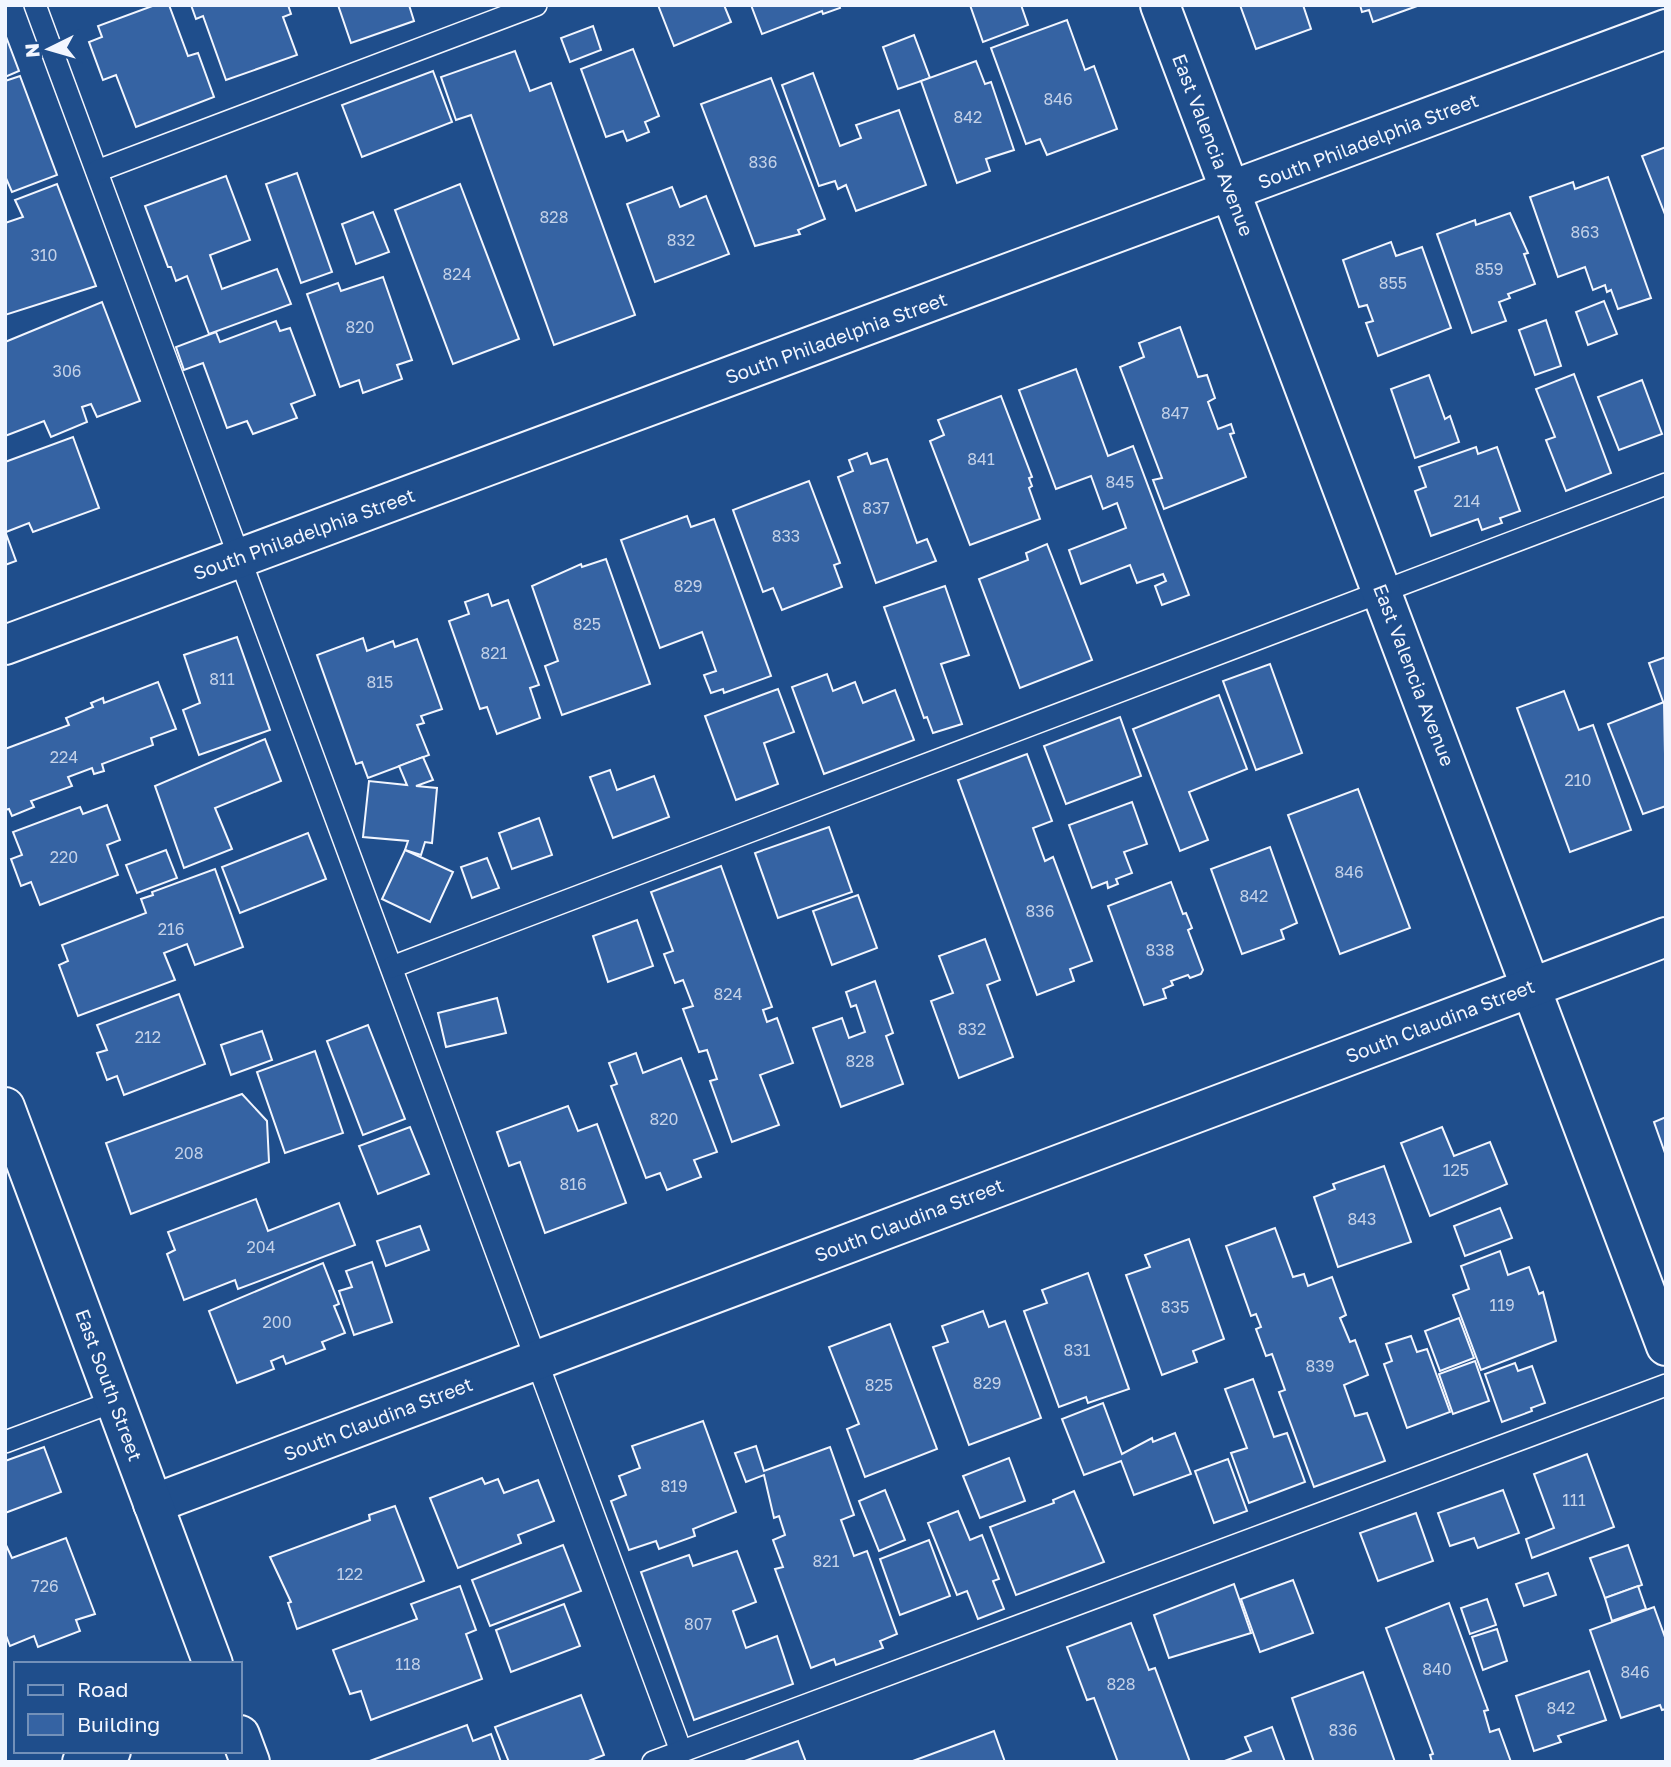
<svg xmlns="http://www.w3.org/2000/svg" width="1671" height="1767" font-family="'Golos Text',sans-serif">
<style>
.building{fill:#3563a3;stroke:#f2f6ff;stroke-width:2}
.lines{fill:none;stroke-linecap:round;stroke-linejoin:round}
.service-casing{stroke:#f2f6ff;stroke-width:24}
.minor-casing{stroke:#f2f6ff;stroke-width:42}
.tertiary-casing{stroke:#f2f6ff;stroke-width:42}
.service{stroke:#1f4e8c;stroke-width:21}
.minor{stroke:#1f4e8c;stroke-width:38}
.tertiary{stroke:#1f4e8c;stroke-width:38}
.labels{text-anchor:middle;stroke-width:5;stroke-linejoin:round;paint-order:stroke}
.number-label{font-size:16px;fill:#c3d1e8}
.street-label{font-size:19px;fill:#f2f6ff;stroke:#1f4e8c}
</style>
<rect width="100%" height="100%" fill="#1f4e8c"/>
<g class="building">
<path d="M155 5H169L188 56 198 53 214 97 136 127 116 75 103 80 89 42 102 37 98 26Z"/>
<path d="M191 5H288L291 14 283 17 297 55 226 80 203 16 196 19Z"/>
<path d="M338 5H409L414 21 351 43Z"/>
<path d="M658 5H724L731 22 674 46Z"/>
<path d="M751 5H839L840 8 823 14 822 11 762 34Z"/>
<path d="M970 5H1021L1028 25 983 42Z"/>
<path d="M1240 5H1303L1311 29 1256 49Z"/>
<path d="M1360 5H1420L1373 22 1369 10 1362 12Z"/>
<path d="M1067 20 1085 70 1094 66 1117 129 1047 155 1040 139 1026 144 991 48Z"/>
<path d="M593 26 601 50 570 62 561 38Z"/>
<path d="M5 34 19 71 5 77Z"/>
<path d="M914 35 930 78 898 89 883 47Z"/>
<path d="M633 49 659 116 645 122 649 132 627 141 623 131 606 137 581 69Z"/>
<path d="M515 51 530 91 551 83 635 315 554 345 471 115 456 120 441 77Z"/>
<path d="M976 61 985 84 991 82 1014 150 986 159 990 171 957 183 921 81Z"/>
<path d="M433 71 452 122 362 157 342 105Z"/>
<path d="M813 73 840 146 861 138 856 125 899 110 926 185 856 211 846 185 838 189 835 181 819 186 782 85Z"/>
<path d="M20 76 57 175 12 192 5 176V81Z"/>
<path d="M771 78 825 219 798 230 800 234 755 246 701 104Z"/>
<path d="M1666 147V217L1642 156Z"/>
<path d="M297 173 332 272 301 283 266 184Z"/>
<path d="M226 176 250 240 210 255 222 289 277 269 291 304 209 334 187 276 176 281 171 267H168L145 206Z"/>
<path d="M1608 177 1651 298 1618 309 1611 290 1607 292 1605 285 1593 290 1585 267 1558 277 1530 197 1573 182 1575 189Z"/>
<path d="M57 184 96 286 5 315V223L23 217 15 200Z"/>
<path d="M460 184 519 339 453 364 395 210Z"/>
<path d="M672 187 680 207 706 196 729 254 655 282 627 204Z"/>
<path d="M373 212 389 252 356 264 342 224Z"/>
<path d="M1510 213 1528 253 1524 254 1535 284 1508 294 1510 298 1499 302 1506 321 1472 333 1437 234 1475 220 1476 225Z"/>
<path d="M1391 242 1396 256 1422 247 1451 328 1378 356 1366 323 1373 321 1367 305 1359 307 1343 260Z"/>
<path d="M383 277 412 360 397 365 402 379 363 393 359 380 340 387 307 294 338 283 341 291Z"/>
<path d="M1604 301 1617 334 1588 345 1576 312Z"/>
<path d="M102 302 140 401 97 417 91 404 82 407 87 422 51 437 44 421 5 436V342Z"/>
<path d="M1546 320 1561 366 1535 375 1519 330Z"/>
<path d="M276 321 280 331 290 328 315 395 291 404 297 418 253 434 247 421 227 428 203 363 184 370 176 347 216 332 220 342Z"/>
<path d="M1180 327 1198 377 1207 375 1215 398 1208 402 1218 429 1231 424 1234 433 1230 434 1246 477 1164 509 1153 480 1162 478 1120 367 1144 357 1139 343Z"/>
<path d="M1076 369 1108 456 1133 446 1189 595 1162 605 1155 586 1166 581 1163 574 1137 583 1130 565 1081 584 1069 550 1126 528 1117 503 1103 509 1091 476 1056 489 1019 390Z"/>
<path d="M1574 374 1611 473 1566 491 1546 440 1555 437 1536 389Z"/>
<path d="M1429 375 1445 419 1450 416 1459 442 1415 458 1391 389Z"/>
<path d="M1642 380 1662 434 1619 450 1598 397Z"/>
<path d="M1001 396 1032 477 1029 478 1032 486 1029 488 1040 519 970 545 930 441 944 435 938 420Z"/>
<path d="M73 437 99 508 33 532 29 523 6 532 5 462Z"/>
<path d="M1476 447 1478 454 1497 447 1520 511 1500 518 1502 523 1482 530 1478 519 1431 536 1415 491 1426 487 1419 467Z"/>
<path d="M867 453 871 464 887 459 917 543 927 539 936 561 876 583 838 477 853 471 849 460Z"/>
<path d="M809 481 840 563 834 565 842 587 782 610 773 588 763 592 733 510Z"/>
<path d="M687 516 691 527 714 519 771 676 724 693 723 689 711 693 704 675 716 671 702 632 660 648 621 540Z"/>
<path d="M5 531 16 561 5 565Z"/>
<path d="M1047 544 1092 660 1020 688 979 579 1028 560 1026 553Z"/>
<path d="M606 559 650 684 562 715 545 666 558 661 532 586 581 564 582 567Z"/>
<path d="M945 586 969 655 941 664 962 724 933 733 927 717 924 718 884 607Z"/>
<path d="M488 594 492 606 508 600 539 685 530 688 540 718 497 734 487 707 480 709 449 621 469 614 465 602Z"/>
<path d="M237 637 270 730 199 755 183 710 200 703 184 655Z"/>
<path d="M363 638 367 651 393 641 395 647 417 639 442 709 421 716 424 723 417 725 429 755 368 778 362 762 356 764 317 655Z"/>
<path d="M1666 657V706L1665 707 1649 663Z"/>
<path d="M1270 664 1302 753 1256 770 1223 681Z"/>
<path d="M827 674 833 691 855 682 863 703 895 690 914 740 824 774 792 687Z"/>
<path d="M158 682 176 729 151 738 153 745 102 764 104 771 94 774 92 768 68 777 72 786 31 801 34 807 12 816 9 809 5 810V749L69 725 66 718 93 707 91 703 103 698 104 703Z"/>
<path d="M778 689 794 732 764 743 778 784 736 800 705 716Z"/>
<path d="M1564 691 1579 730 1593 725 1631 830 1570 852 1517 708Z"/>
<path d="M1219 695 1247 769 1189 792 1208 840 1180 851 1133 729Z"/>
<path d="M1664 702 1666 806 1643 814 1608 724Z"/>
<path d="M1120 717 1141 776 1066 804 1044 746Z"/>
<path d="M265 739 281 781 215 808 232 849 184 868 155 786Z"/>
<path d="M1027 754 1052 821 1033 828 1045 861 1053 857 1092 961 1070 969 1074 981 1037 995 958 780Z"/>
<path d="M423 757 433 780 416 786 437 788 432 843 425 842 421 855 405 850 408 841 363 837 369 781 407 785 399 766Z"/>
<path d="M610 770 617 790 654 776 669 817 613 838 590 777Z"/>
<path d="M1358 789 1410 928 1340 954 1288 815Z"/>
<path d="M1132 802 1147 844 1124 852 1132 873 1116 879 1118 884 1108 888 1107 882 1092 888 1069 825Z"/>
<path d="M107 805 120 840 107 845 118 875 40 905 31 882 21 886 11 859 22 855 13 832 80 807 83 814Z"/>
<path d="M539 818 552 855 512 869 499 833Z"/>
<path d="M829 827 852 892 778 918 755 853Z"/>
<path d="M308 833 326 879 240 913 222 867Z"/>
<path d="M1270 847 1297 923 1281 930 1284 939 1242 954 1211 869Z"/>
<path d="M166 850 177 878 137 893 126 865Z"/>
<path d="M405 850 453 872 430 922 382 899Z"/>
<path d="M487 858 499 888 472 898 461 867Z"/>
<path d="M721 866 772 1007 763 1010 767 1022 777 1018 793 1063 760 1075 779 1125 732 1142 710 1081 717 1079 707 1050 699 1052 683 1009 693 1006 683 980 675 983 664 954 673 951 651 892Z"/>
<path d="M215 869 243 947 195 965 187 944 164 953 175 980 78 1016 59 965 68 961 62 945 146 913 141 899 153 895 152 892Z"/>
<path d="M1171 882 1183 914 1186 913 1192 928 1188 930 1203 970 1201 974 1190 978 1188 975 1171 981 1173 985 1163 989 1166 998 1144 1005 1108 906Z"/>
<path d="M858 895 877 948 832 965 813 911Z"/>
<path d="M637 920 653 966 608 982 593 936Z"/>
<path d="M985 939 1000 980 987 985 1013 1057 959 1078 931 1001 953 993 939 956Z"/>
<path d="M875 981 893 1033 886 1036 903 1084 841 1107 813 1028 842 1018 849 1038 865 1032 856 1005 851 1007 846 992Z"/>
<path d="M179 994 205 1064 124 1095 117 1076 107 1080 97 1053 107 1050 97 1025Z"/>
<path d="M497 998 506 1033 446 1047 438 1013Z"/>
<path d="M368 1025 405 1119 363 1135 327 1041Z"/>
<path d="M262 1031 272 1060 231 1075 221 1045Z"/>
<path d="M315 1051 343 1133 285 1153 257 1072Z"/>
<path d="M636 1053 643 1073 681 1058 717 1152 694 1160 701 1177 667 1190 660 1173 646 1178 611 1086 617 1084 609 1063Z"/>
<path d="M242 1094 267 1121 269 1162 131 1214 106 1143Z"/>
<path d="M568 1106 578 1131 597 1124 626 1203 545 1233 520 1162 509 1166 497 1132Z"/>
<path d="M1666 1117V1156L1654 1122Z"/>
<path d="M410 1127 429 1174 378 1194 359 1146Z"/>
<path d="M1442 1127 1454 1156 1490 1142 1507 1184 1430 1216 1401 1143Z"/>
<path d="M1384 1166 1411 1242 1338 1267 1314 1197 1335 1189 1333 1184Z"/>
<path d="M256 1199 268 1231 339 1203 355 1245 238 1289 235 1280 184 1300 167 1254 175 1250 168 1232Z"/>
<path d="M1500 1208 1512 1238 1465 1256 1454 1226Z"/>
<path d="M420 1226 429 1250 386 1266 377 1241Z"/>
<path d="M1275 1228 1293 1277 1304 1274 1308 1286 1332 1277 1346 1315 1340 1318 1350 1342 1355 1340 1368 1375 1344 1385 1355 1416 1367 1413 1385 1461 1314 1487 1279 1392 1285 1390 1272 1354 1266 1356 1256 1329 1261 1327 1256 1314 1251 1316 1226 1246Z"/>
<path d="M1189 1239 1224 1339 1193 1351 1197 1362 1162 1375 1126 1275 1150 1267 1145 1255Z"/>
<path d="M1500 1251 1508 1275 1529 1267 1539 1294 1543 1292 1556 1341 1481 1370 1453 1295 1469 1289 1461 1266Z"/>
<path d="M372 1262 392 1322 354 1335 339 1291 352 1287 346 1271Z"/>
<path d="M323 1263 339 1304 334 1306 345 1333 322 1342 325 1349 286 1364 283 1356 271 1361 274 1369 237 1383 209 1311Z"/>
<path d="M1088 1273 1129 1389 1088 1403 1086 1397 1059 1407 1024 1311 1047 1303 1042 1290Z"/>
<path d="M983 1311 989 1327 1005 1321 1041 1418 969 1445 933 1347 948 1342 942 1326Z"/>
<path d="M1459 1318 1474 1358 1440 1371 1425 1331Z"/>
<path d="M890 1324 937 1449 865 1477 847 1429 859 1424 829 1347Z"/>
<path d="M1411 1336 1417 1352 1427 1349 1450 1412 1407 1428 1384 1364 1392 1361 1386 1344Z"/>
<path d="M1475 1361 1489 1401 1453 1414 1439 1374Z"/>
<path d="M1515 1363 1518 1371 1532 1366 1545 1403 1531 1408 1532 1411 1502 1422 1485 1374Z"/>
<path d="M1253 1379 1274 1437 1287 1433 1305 1482 1249 1503 1231 1453 1247 1448 1225 1389Z"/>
<path d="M1103 1403 1122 1454 1152 1438 1153 1442 1175 1433 1191 1474 1134 1495 1121 1461 1084 1475 1062 1419Z"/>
<path d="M703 1421 736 1512 693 1529 695 1536 659 1549 656 1541 629 1550 611 1501 626 1495 619 1476 640 1468 632 1446Z"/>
<path d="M756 1446 764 1471 830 1447 854 1515 841 1520 854 1556 867 1551 897 1634 880 1641 883 1648 836 1665 834 1659 811 1668 775 1569 783 1567 773 1540 785 1535 779 1516 774 1518 764 1475 746 1482 735 1453Z"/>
<path d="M44 1447 61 1492 5 1513V1461Z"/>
<path d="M1587 1454 1614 1527 1532 1558 1526 1539 1554 1528 1534 1474Z"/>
<path d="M1009 1458 1025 1501 980 1518 963 1476Z"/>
<path d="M1228 1459 1247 1511 1214 1523 1195 1471Z"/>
<path d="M482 1478 485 1484 498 1479 504 1493 538 1480 554 1521 518 1535 521 1543 458 1568 430 1498Z"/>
<path d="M885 1490 905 1540 879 1551 859 1501Z"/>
<path d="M1503 1490 1519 1533 1478 1548 1474 1538 1450 1546 1438 1513Z"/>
<path d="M1074 1491 1104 1562 1016 1595 990 1527 1054 1503 1053 1500Z"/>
<path d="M395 1506 424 1581 297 1629 288 1603 291 1602 270 1557 370 1520 369 1515Z"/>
<path d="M958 1511 970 1540 982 1535 999 1579 993 1581 1004 1609 978 1619 967 1591 957 1595 928 1523Z"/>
<path d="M1416 1513 1433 1561 1378 1581 1360 1533Z"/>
<path d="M66 1538 95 1614 76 1620 80 1631 38 1647 34 1636 10 1646 5 1633V1543L12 1558Z"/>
<path d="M929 1540 950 1596 900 1615 880 1559Z"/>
<path d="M563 1545 581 1591 490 1626 472 1580Z"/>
<path d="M1628 1545 1642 1585 1605 1598 1590 1558Z"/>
<path d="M737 1551 756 1602 733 1611 746 1648 777 1636 793 1684 694 1720 641 1572 689 1555 693 1566Z"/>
<path d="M1548 1573 1556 1595 1524 1606 1516 1584Z"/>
<path d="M1293 1580 1313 1633 1260 1652 1241 1599Z"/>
<path d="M1234 1584 1251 1633 1169 1658 1154 1615Z"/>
<path d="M460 1586 476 1630 466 1634 482 1679 371 1720 361 1691 350 1694 333 1650 417 1619 411 1604Z"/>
<path d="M1638 1586 1646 1609 1612 1621 1605 1598Z"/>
<path d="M1487 1599 1496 1625 1470 1634 1461 1608Z"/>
<path d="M1449 1603 1488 1710 1484 1711 1490 1732 1499 1729 1511 1762H1432L1430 1755 1433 1754 1386 1628Z"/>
<path d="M564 1604 580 1646 511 1672 496 1630Z"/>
<path d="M1654 1607 1666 1640V1709L1662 1710 1660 1705 1621 1718 1590 1630Z"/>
<path d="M1131 1623 1149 1670 1155 1668 1190 1762H1118L1094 1698 1087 1700 1067 1647Z"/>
<path d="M1497 1629 1507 1661 1483 1670 1472 1637Z"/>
<path d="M1589 1671 1606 1720 1558 1736 1561 1742 1534 1751 1516 1696Z"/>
<path d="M1363 1672 1395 1762H1314L1292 1698Z"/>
<path d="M581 1695 604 1755 586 1762H509L495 1727Z"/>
<path d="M467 1725 473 1741 491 1734 501 1762H367Z"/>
<path d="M1272 1727 1285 1762H1222L1251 1751 1245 1737Z"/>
<path d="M994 1731 1005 1762H910Z"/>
<path d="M798 1741 806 1762H742Z"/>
</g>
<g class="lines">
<defs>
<g id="service">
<path d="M35 5 681 1751"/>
<path d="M97 171 536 5"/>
<path d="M392 967 1666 484"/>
<path d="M5 1442 115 1401"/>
<path d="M653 1762 1666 1385"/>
</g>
<g id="minor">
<path d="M1160 5 1666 1346"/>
<path d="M5 645 1666 29"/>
<path d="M153 1504 1666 937"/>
<path d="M82 1762 111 1751"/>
</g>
<g id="tertiary">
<path d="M5 1107 213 1664"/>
<path d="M240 1735 250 1762"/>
</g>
</defs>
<use href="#service" class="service-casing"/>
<use href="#minor" class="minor-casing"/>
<use href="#tertiary" class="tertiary-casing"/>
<use href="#service" class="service"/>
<use href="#minor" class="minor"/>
<use href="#tertiary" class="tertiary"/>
</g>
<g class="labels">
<g class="number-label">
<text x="1058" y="105">846</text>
<text x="968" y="123">842</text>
<text x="763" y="168">836</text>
<text x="554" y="223">828</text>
<text x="1585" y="238">863</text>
<text x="681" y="246">832</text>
<text x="44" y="261">310</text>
<text x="1489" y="275">859</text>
<text x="457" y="280">824</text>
<text x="1393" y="289">855</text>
<text x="360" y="333">820</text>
<text x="67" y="377">306</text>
<text x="1175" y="419">847</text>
<text x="981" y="465">841</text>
<text x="1120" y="488">845</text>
<text x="1467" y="507">214</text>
<text x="876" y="514">837</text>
<text x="786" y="542">833</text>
<text x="688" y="592">829</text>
<text x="587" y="630">825</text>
<text x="494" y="659">821</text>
<text x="222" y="685">811</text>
<text x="380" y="688">815</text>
<text x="64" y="763">224</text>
<text x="1578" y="786">210</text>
<text x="64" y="863">220</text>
<text x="1349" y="878">846</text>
<text x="1254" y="902">842</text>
<text x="1040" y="917">836</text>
<text x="171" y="935">216</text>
<text x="1160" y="956">838</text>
<text x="728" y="1000">824</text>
<text x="972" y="1035">832</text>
<text x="148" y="1043">212</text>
<text x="860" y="1067">828</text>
<text x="664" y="1125">820</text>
<text x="189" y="1159">208</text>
<text x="1456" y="1176">125</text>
<text x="573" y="1190">816</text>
<text x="1362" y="1225">843</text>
<text x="261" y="1253">204</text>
<text x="1502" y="1311">119</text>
<text x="1175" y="1313">835</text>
<text x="277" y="1328">200</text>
<text x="1077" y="1356">831</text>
<text x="1320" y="1372">839</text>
<text x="987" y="1389">829</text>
<text x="879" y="1391">825</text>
<text x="674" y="1492">819</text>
<text x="1574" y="1506">111</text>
<text x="826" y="1567">821</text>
<text x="350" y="1580">122</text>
<text x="45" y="1592">726</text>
<text x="698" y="1630">807</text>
<text x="408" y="1670">118</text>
<text x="1437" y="1675">840</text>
<text x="1635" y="1678">846</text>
<text x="1121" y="1690">828</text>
<text x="1561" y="1714">842</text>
<text x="1343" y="1736">836</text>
</g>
<g class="street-label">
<text transform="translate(1368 141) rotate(-21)" y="7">South Philadelphia Street</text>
<text transform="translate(1213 145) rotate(69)" y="7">East Valencia Avenue</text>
<text transform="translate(836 338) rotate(-20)" y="7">South Philadelphia Street</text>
<text transform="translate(304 534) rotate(-20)" y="7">South Philadelphia Street</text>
<text transform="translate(1414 675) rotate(69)" y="7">East Valencia Avenue</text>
<text transform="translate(1440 1021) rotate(-21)" y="7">South Claudina Street</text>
<text transform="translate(909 1220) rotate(-21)" y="7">South Claudina Street</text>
<text transform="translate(109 1385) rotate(70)" y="7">East South Street</text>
<text transform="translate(378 1419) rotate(-21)" y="7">South Claudina Street</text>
</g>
</g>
<rect width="1671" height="1767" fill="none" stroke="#f2f6ff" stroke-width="14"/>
<rect x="14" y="1662" width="228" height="91" fill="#1f4e8c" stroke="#7391ba" stroke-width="2"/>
<rect x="28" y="1685" width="35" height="10" fill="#1f4e8c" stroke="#7391ba" stroke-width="2"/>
<text x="77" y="1697" font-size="21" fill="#f2f6ff">Road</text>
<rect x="28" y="1714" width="35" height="21" fill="#3563a3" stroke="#7391ba" stroke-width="2"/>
<text x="77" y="1732" font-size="21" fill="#f2f6ff">Building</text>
<g transform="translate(49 49) rotate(265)" stroke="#1f4e8c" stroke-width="5" paint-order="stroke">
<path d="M0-5L12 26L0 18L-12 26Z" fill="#f2f6ff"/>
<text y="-10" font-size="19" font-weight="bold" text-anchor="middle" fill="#f2f6ff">N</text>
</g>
</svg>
